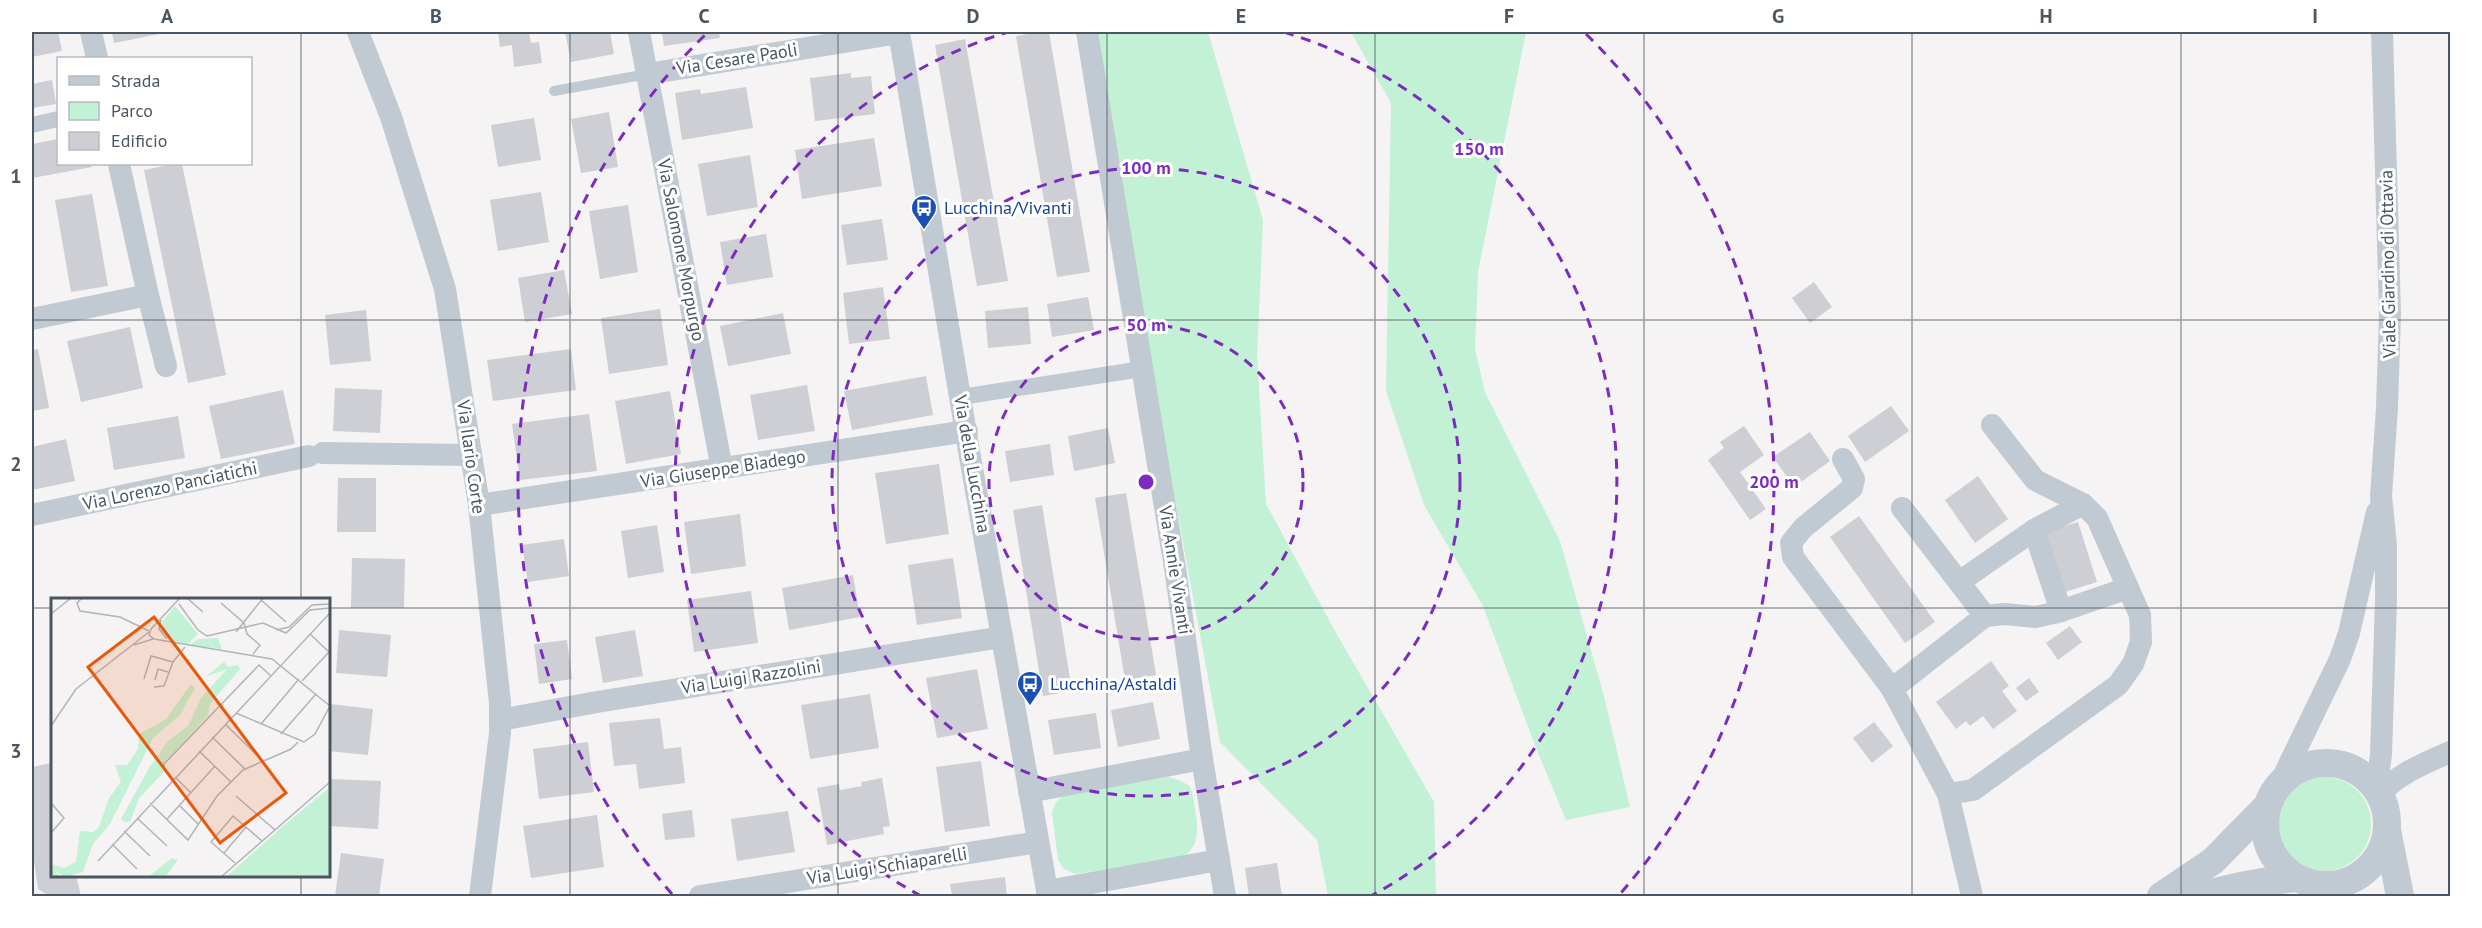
<svg xmlns="http://www.w3.org/2000/svg" width="2482" height="928" font-family="'PT Sans',sans-serif">
<style>
.green{fill:#c3f1d5}
.building{fill:#cdcfd5}
.lines{fill:none;stroke-linecap:round;stroke-linejoin:round}
.service{stroke:#c1cad2;stroke-width:10}
.pedestrian{stroke:#c1cad2;stroke-width:16}
.minor{stroke:#c1cad2;stroke-width:22}
.tertiary{stroke:#c1cad2;stroke-width:28}
.grid{fill:none;stroke:#4a5661;stroke-width:1.5;stroke-opacity:0.55}
.ring{fill:none;stroke:#7b2cbf;stroke-width:3;stroke-dasharray:10 8}
.labels{text-anchor:middle;stroke-width:6;stroke-linejoin:round;paint-order:stroke}
.street-label{font-size:18px;fill:#4a5661;stroke:#fff}
.transit-label{font-size:18px;fill:#164399;stroke:#fff;text-anchor:start}
.inset-road{fill:none;stroke:#b1b4b9;stroke-width:1.5}
.view{fill:#e8590c;fill-opacity:0.15;stroke:#e8590c;stroke-width:3}
.inset-edge{fill:none;stroke:#4a5661;stroke-width:3}
.centre{fill:#7b2cbf;stroke:#fff;stroke-width:3}
.ring-label{font-size:18px;text-anchor:middle;font-weight:bold;fill:#7b2cbf;stroke:#fff;stroke-width:6;stroke-linejoin:round;paint-order:stroke}
.neatline{fill:none;stroke:#4a5661;stroke-width:2}
.grid-label{font-size:20px;text-anchor:middle;font-weight:bold;fill:#4a5661}
</style>
<rect width="100%" height="100%" fill="#f5f3f3"/>
<g class="green">
<path d="M1095 32H1208L1263 220 1257 356 1266 504 1335 631 1434 802 1436 896H1328L1317 840 1220 742 1139 307Z"/>
<path d="M1351 32H1526L1478 272 1475 349 1485 392 1560 541 1604 696 1630 807 1566 820 1536 748 1483 606 1424 505 1386 391 1391 103Z"/>
<path d="M1167 777C1175 778 1183 781 1189 786 1193 791 1193 799 1194 804 1198 826 1202 846 1180 859L1075 874 1064 869 1058 860 1052 812 1056 802 1064 795Z"/>
<circle cx="2324" cy="824" r="47"/>
</g>
<g class="building">
<path d="M32 32H58L62 51 32 57Z"/>
<path d="M112 32H158L159 34 114 43Z"/>
<path d="M498 32H529L531 43 539 42 542 63 514 67 512 45 500 47Z"/>
<path d="M565 32H610L614 54 571 62Z"/>
<path d="M662 32H719L720 38 664 46Z"/>
<path d="M1040 32H1049L1090 272 1057 277 1016 36Z"/>
<path d="M965 39 1008 281 977 286 935 45Z"/>
<path d="M851 73V78L871 76 875 114 815 121 810 78Z"/>
<path d="M52 80 56 104 32 108V84Z"/>
<path d="M746 87 753 128 682 140 675 93 700 89 701 94Z"/>
<path d="M609 112 618 167 581 173 571 119Z"/>
<path d="M534 118 541 160 498 167 491 125Z"/>
<path d="M874 138 882 186 802 199 795 150Z"/>
<path d="M58 139V164H91L92 167 32 178V144Z"/>
<path d="M750 155 758 207 707 216 698 164Z"/>
<path d="M174 164H182L226 375 188 383 144 170Z"/>
<path d="M541 192 549 242 498 251 490 200Z"/>
<path d="M92 194 108 286 71 292 55 200Z"/>
<path d="M628 205 638 272 600 279 589 211Z"/>
<path d="M882 219 888 260 847 265 841 225Z"/>
<path d="M766 234 773 277 727 285 720 242Z"/>
<path d="M564 270 572 314 525 322 518 278Z"/>
<path d="M1814 282 1832 307 1810 323 1792 298Z"/>
<path d="M883 287 890 339 849 344 843 293Z"/>
<path d="M1088 297 1094 330 1052 337 1047 304Z"/>
<path d="M1028 307 1031 344 988 348 985 311Z"/>
<path d="M660 309 668 365 609 374 601 318Z"/>
<path d="M366 310 371 361 330 365 325 315Z"/>
<path d="M783 313 791 354 728 366 720 326Z"/>
<path d="M130 327 143 388 81 402 67 341Z"/>
<path d="M38 349 49 408 32 411V350Z"/>
<path d="M571 349 576 390 493 401 487 360Z"/>
<path d="M926 376 933 415 852 430 844 391Z"/>
<path d="M807 385 815 431 758 440 750 395Z"/>
<path d="M335 388 382 390 380 433 333 431Z"/>
<path d="M283 390 295 444 221 459 209 406Z"/>
<path d="M670 391 681 454 626 464 615 401Z"/>
<path d="M1891 406 1909 431 1865 462 1848 436Z"/>
<path d="M589 414 597 471 520 480 512 424Z"/>
<path d="M178 416 185 458 114 470 107 428Z"/>
<path d="M1744 426 1764 455 1740 472 1766 509 1750 520 1708 460 1724 448 1720 442Z"/>
<path d="M1108 428 1115 463 1074 471 1068 436Z"/>
<path d="M1810 432 1830 461 1794 487 1773 457Z"/>
<path d="M66 439 75 481 32 490V447Z"/>
<path d="M1050 444 1054 475 1010 482 1005 451Z"/>
<path d="M939 464 949 534 886 544 875 473Z"/>
<path d="M1978 476 2008 519 1975 543 1945 500Z"/>
<path d="M338 478H376V532H337Z"/>
<path d="M1126 493 1156 675 1125 680 1095 498Z"/>
<path d="M1042 505 1072 691 1043 696 1013 510Z"/>
<path d="M740 514 746 566 691 574 684 522Z"/>
<path d="M1859 516 1935 622 1905 643 1830 537Z"/>
<path d="M2078 522 2097 582 2062 593 2043 533Z"/>
<path d="M657 525 664 572 628 578 621 531Z"/>
<path d="M564 539 569 576 528 582 522 545Z"/>
<path d="M352 558 405 559 404 608H351Z"/>
<path d="M953 558 962 618 917 625 908 565Z"/>
<path d="M853 575 860 617 789 630 782 588Z"/>
<path d="M751 591 758 643 694 652 687 600Z"/>
<path d="M2070 626 2082 642 2058 660 2046 643Z"/>
<path d="M339 630 391 635 387 677 336 673Z"/>
<path d="M635 630 643 676 603 683 595 637Z"/>
<path d="M567 640 572 679 539 684 534 644Z"/>
<path d="M1991 661 2009 686 2002 691 2017 711 1993 729 1983 716 1970 726 1966 721 1956 729 1936 702Z"/>
<path d="M977 669 988 729 937 738 926 678Z"/>
<path d="M2029 678 2039 692 2026 701 2016 688Z"/>
<path d="M870 694 879 748 810 759 801 705Z"/>
<path d="M1153 702 1160 739 1118 747 1111 710Z"/>
<path d="M330 704 373 709 368 755 328 751Z"/>
<path d="M1096 713 1101 748 1054 755 1048 720Z"/>
<path d="M660 718 664 749 681 747 685 783 639 789 636 764 614 766 609 723Z"/>
<path d="M1874 722 1893 746 1872 763 1853 738Z"/>
<path d="M588 742 594 792 539 799 533 749Z"/>
<path d="M981 761 990 826 945 832 936 767Z"/>
<path d="M51 763 52 876H76L81 896H49L38 889 32 846V767Z"/>
<path d="M882 778 890 826 883 827 884 834 827 845 817 788 839 784 840 790 862 786 861 782Z"/>
<path d="M331 779 381 781 378 829 328 826Z"/>
<path d="M692 810 695 837 665 840 662 814Z"/>
<path d="M788 811 795 852 737 861 731 819Z"/>
<path d="M597 815 604 867 531 878 523 826Z"/>
<path d="M341 853 384 859 379 896H335Z"/>
<path d="M1277 863 1282 896H1249L1245 868Z"/>
<path d="M1005 877 1007 896H952L950 884Z"/>
</g>
<g class="lines">
<path class="service" d="M554 91 647 74"/>
<g class="pedestrian">
<path d="M32 125 58 119"/>
<path d="M961 397 1142 369"/>
</g>
<g class="minor">
<path d="M91 32 97 58"/>
<path d="M358 32 391 117 445 289 479 505 500 703V733L480 896"/>
<path d="M639 32 722 469"/>
<path d="M899 32 970 457 1048 896"/>
<path d="M1087 32 1175 568 1202 759 1225 896"/>
<path d="M647 74 899 33"/>
<path d="M148 295 166 366"/>
<path d="M32 319 148 295 119 164"/>
<path d="M323 453 471 455"/>
<path d="M1843 459 1854 479 1852 488 1803 528 1791 543 1793 557 1892 689 1948 794 1972 896"/>
<path d="M479 505 967 431"/>
<path d="M32 515 309 456"/>
<path d="M1959 582 2034 530"/>
<path d="M2061 611 2034 530 2083 504"/>
<path d="M1985 616 2005 614 2035 617 2058 612 2128 588"/>
<path d="M1892 689 1985 616 1902 508"/>
<path d="M500 720 597 702 1002 637"/>
<path d="M2281 781 2340 659 2349 633 2377 512"/>
<path d="M2376 790 2381 755 2386 600V545L2381 496 2387 408 2390 314 2382 32"/>
<path d="M1029 792 1202 759"/>
<path d="M1948 794 1973 790 2118 685 2133 664 2141 642 2140 615 2097 518 2083 504 2035 480 1992 425"/>
<path d="M2380 794C2399 773 2425 763 2450 752"/>
<path d="M1047 891 1219 860"/>
<path d="M700 896 1038 842"/>
</g>
<g class="tertiary">
<circle cx="2326" cy="824" r="61"/>
<path d="M2387 830 2400 896"/>
<path d="M2161 896 2213 861 2267 806"/>
<path d="M2202 896C2234 886 2263 881 2297 878"/>
</g>
</g>
<path class="grid" d="M301 32V600M570 32V896M838 32V896M1107 32V896M1375 32V896M1644 32V896M1912 32V896M2181 32V896M32 320H2450M32 608H52M328 608H2450M301 876V896"/>
<g class="ring">
<circle cx="1146" cy="482" r="157"/>
<circle cx="1146" cy="482" r="314"/>
<path d="M921 896A471 471 0 0 1 1008 32M1284 32A471 471 0 0 1 1371 896"/>
<path d="M672 894A628 628 0 0 1 706 34M1586 34A628 628 0 0 1 1620 894"/>
</g>
<defs>
<symbol id="bus-pin" viewBox="-11 -11 22 30"><path d="M0 17L-7.5 6A9.5 9.5 0 1 1 7.5 6Z" fill="#1a4fb4" stroke="#fff"/><path d="M-5-6H5V4H4V6H2V4H-2V6H-4V4H-5ZM-3.5-4V0h7V-4ZM-3.5 1.2v1.5H-2V1.2ZM2 1.2v1.5H3.5V1.2Z" fill="#fff"/></symbol>
</defs>
<g fill-rule="evenodd">
<use href="#bus-pin" x="909" y="193" width="30" height="40"/>
<use href="#bus-pin" x="1015" y="669" width="30" height="40"/>
</g>
<g class="labels">
<g class="street-label">
<text transform="translate(737 59) rotate(-9)" y="6">Via Cesare Paoli</text>
<text transform="translate(681 250) rotate(79)" y="6">Via Salomone Morpurgo</text>
<text transform="translate(2388 264) rotate(-91)" y="6">Viale Giardino di Ottavia</text>
<text transform="translate(471 457) rotate(82)" y="6">Via Ilario Corte</text>
<text transform="translate(972 464) rotate(80)" y="6">Via della Lucchina</text>
<text transform="translate(723 469) rotate(-9)" y="6">Via Giuseppe Biadego</text>
<text transform="translate(170 486) rotate(-12)" y="6">Via Lorenzo Panciatichi</text>
<text transform="translate(1175 570) rotate(81)" y="6">Via Annie Vivanti</text>
<text transform="translate(751 677) rotate(-9)" y="6">Via Luigi Razzolini</text>
<text transform="translate(887 866) rotate(-9)" y="6">Via Luigi Schiaparelli</text>
</g>
<g class="transit-label">
<text x="944" y="214">Lucchina/Vivanti</text>
<text x="1050" y="690">Lucchina/Astaldi</text>
</g>
</g>
<g transform="translate(51 598)">
<rect width="279" height="279" fill="#f5f3f3"/>
<path d="M124 8 147 36 136 47 124 44 110 33 111 24ZM167 40 171 51 139 47 147 41ZM173 64 177 69 187 67 189 71 159 106 157 118 112 166V175L88 200 79 224H73L70 221 98 170 117 143 137 128 150 100 176 71 154 79ZM140 86 144 90 129 117 102 140 59 226 42 246 32 274 14 279 3 272 10 279H0V266L13 270 25 264 29 233 42 234 48 229 58 200 70 184 64 167H76L87 151 88 136 115 121ZM279 189V279H175L231 229ZM121 260 127 262 114 279H97Z" fill="#c3f1d5"/>
<path class="inset-road" d="M31 0 26 5 29 13 69 19 98 33M136 0 152 14M210 2 235 24M170 5 193 25 196 36 209 47 202 56M128 6 147 32 156 38 212 25 235 35 259 12 279 10M0 16 20 0M110 22 108 31 116 41M100 31 98 37 103 41 221 61 279 108M100 31 129 0M225 32 238 29 261 7 279 6M185 34 212 0M83 47 102 41M93 81 100 58 122 64M104 82 107 71 117 74M251 83 278 54 259 36M103 89 113 88 122 64 134 49M185 115 253 144 264 136 279 108M174 126 210 161M210 126 248 81M0 128 25 91 98 34M230 136 265 96M161 139 194 171M148 153 180 184M124 179 140 195M122 181 113 172V166L208 67 220 78M185 198 224 232M0 205 13 220 0 235M99 205 137 242 166 198 192 172 240 151 247 144M129 208 147 226M86 220 116 248M116 221 164 168M73 233 99 258M61 246 86 271M173 255 195 229M47 263 279 15M184 265 160 244 182 218 211 243M170 279 279 184"/>
<path class="view" d="M103 19 235 195 169 245 37 69Z"/>
<rect width="279" height="279" class="inset-edge"/>
</g>
<circle cx="1146" cy="482" r="9" class="centre"/>
<g class="ring-label">
<text x="1479" y="155">150 m</text>
<text x="1146" y="174">100 m</text>
<text x="1146" y="331">50 m</text>
<text x="1774" y="488">200 m</text>
</g>
<rect width="2482" height="928" fill="none" stroke="#ffffff" stroke-width="66"/>
<rect x="57" y="57" width="195" height="108" fill="#ffffff" stroke="#b7bbc0" stroke-width="1.5"/>
<rect x="69" y="76" width="30" height="9" fill="#c1cad2" stroke="#b7bbc0" stroke-width="1.5"/>
<text x="111" y="87" font-size="18" fill="#4a5661">Strada</text>
<rect x="69" y="102" width="30" height="18" fill="#c3f1d5" stroke="#b7bbc0" stroke-width="1.5"/>
<text x="111" y="117" font-size="18" fill="#4a5661">Parco</text>
<rect x="69" y="132" width="30" height="18" fill="#cdcfd5" stroke="#b7bbc0" stroke-width="1.5"/>
<text x="111" y="147" font-size="18" fill="#4a5661">Edificio</text>
<rect x="33" y="33" width="2416" height="862" class="neatline"/>
<g class="grid-label">
<text x="167" y="23">A</text>
<text x="436" y="23">B</text>
<text x="704" y="23">C</text>
<text x="973" y="23">D</text>
<text x="1241" y="23">E</text>
<text x="1509" y="23">F</text>
<text x="1778" y="23">G</text>
<text x="2046" y="23">H</text>
<text x="2315" y="23">I</text>
<text x="16" y="183">1</text>
<text x="16" y="471">2</text>
<text x="16" y="758">3</text>
</g>
</svg>
